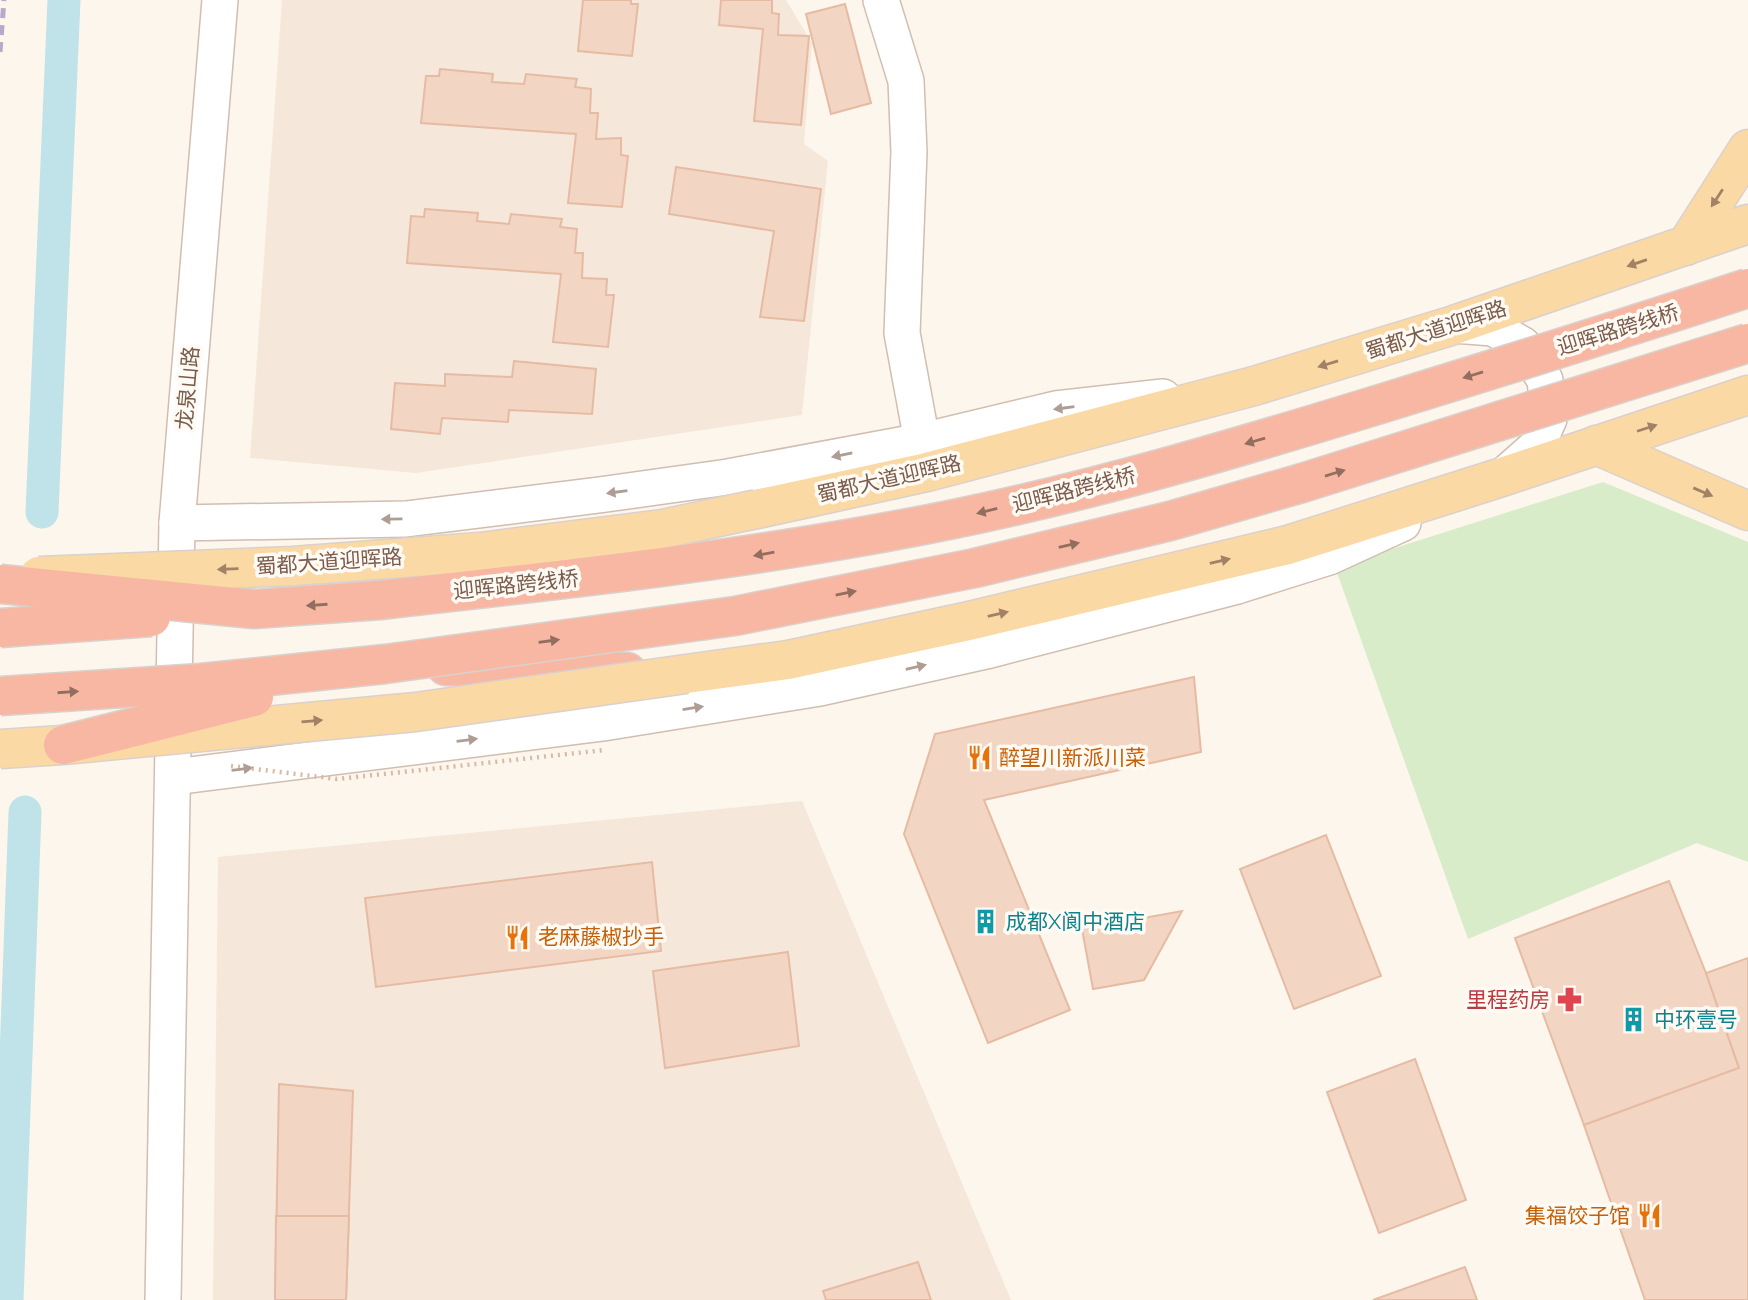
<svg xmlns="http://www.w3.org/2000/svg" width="1748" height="1300" font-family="Raleway,'Noto Sans SC',sans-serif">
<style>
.residential{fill:#f5e8da}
.green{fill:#d8ecc9}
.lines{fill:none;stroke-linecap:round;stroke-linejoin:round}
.canal{stroke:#bfe3e8;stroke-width:33}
.building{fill:#f3d5c3;stroke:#e6bba3;stroke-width:2}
.minor-casing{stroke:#d1beb0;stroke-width:38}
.major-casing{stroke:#dad1cd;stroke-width:41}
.highway-casing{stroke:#dad1cd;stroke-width:41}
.minor{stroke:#fff;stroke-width:35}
.major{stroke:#fbd9a5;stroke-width:38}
.highway{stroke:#f7b7a3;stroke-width:38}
.rail{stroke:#b9a8c9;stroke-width:5;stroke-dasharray:10 7;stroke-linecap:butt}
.major-bridge-casing{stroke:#dad1cd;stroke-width:41;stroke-linecap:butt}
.highway-bridge-casing{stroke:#dad1cd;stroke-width:41;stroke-linecap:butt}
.path-bridge{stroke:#d9b8a5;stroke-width:4.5;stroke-dasharray:2 5;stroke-linecap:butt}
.major-bridge{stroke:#fbd9a5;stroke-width:38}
.highway-bridge{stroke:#f7b7a3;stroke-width:38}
.oneway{fill:#a18267}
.oneway2{fill:#936e5e}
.oneway3{fill:#af9d94}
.labels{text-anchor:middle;stroke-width:7;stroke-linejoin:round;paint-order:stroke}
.street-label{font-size:21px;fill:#7a5c4d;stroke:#fffaf3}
.food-label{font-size:21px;fill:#c56008;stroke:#fffaf3;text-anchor:start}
.culture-label{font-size:21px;fill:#0d838f;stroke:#fffaf3;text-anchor:start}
.health-label{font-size:21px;fill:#be3a42;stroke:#fffaf3;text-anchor:end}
</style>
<rect width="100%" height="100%" fill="#fdf6ec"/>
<g class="residential">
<path d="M282 0H786L812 43 804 144 828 161 802 415 416 473 250 458Z"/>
<path d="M802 801 1011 1300H213L218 857Z"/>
</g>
<path class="green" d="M1603 482 1748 542V862L1697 843 1468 939 1335 567Z"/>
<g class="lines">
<g class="canal">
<path d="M42 512 64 0"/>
<path d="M7 1300 25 812"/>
</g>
</g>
<g class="building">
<path d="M583 0H631V4H638L632 56 578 51Z"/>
<path d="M721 0H772V13L779 14 778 35 809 36 801 125 754 121 763 29 719 25Z"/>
<path d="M845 4 871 103 831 114 806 14Z"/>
<path d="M440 69 493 74 492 82 524 84 526 74 577 79 575 87 591 89 590 113H598L596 139 621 138V155L628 156 622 207 568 203 576 134 421 123 426 76H439Z"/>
<path d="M676 167 821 189 804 321 760 317 774 231 669 214Z"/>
<path d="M425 209 478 213 477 221 509 224 511 214 562 219 560 227 577 229 575 253H583L582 278 607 279 606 295H614L608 347 553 342 561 274 407 263 411 216 424 217Z"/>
<path d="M514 361 596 369 592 414 509 410 508 422 442 418 440 434 391 429 395 383 445 386V374L512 377Z"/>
<path d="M1194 677 1201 752 984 800 1070 1010 988 1043 904 834 935 734Z"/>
<path d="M1326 835 1381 976 1294 1009 1240 869Z"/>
<path d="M652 862 661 951 376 987 365 898Z"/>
<path d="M1669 881 1706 973 1739 1068 1584 1125 1515 938Z"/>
<path d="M1182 911 1144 980 1093 989 1082 929Z"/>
<path d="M788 952 799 1046 665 1068 653 971Z"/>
<path d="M1748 958V1300H1645L1584 1125 1739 1068 1706 973Z"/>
<path d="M1415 1059 1466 1200 1379 1233 1327 1092Z"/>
<path d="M279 1084 353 1091 346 1300H275Z"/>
<path d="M276 1216H349L346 1300H275Z"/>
<path d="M918 1262 931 1300H826L823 1291Z"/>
<path d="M1465 1267 1477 1300H1373Z"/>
</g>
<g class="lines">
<defs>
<g id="minor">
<path d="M881 0 906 81 909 152 902 333 922 441"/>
<path d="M1454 325 1493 328 1523 345 1545 380 1549 419 1537 446 1502 477"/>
<path d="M177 523 406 519 599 495 728 477 922 441 1056 409 1163 397"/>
<path d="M174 777 603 723 820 688 986 651 1237 586 1329 557 1403 523"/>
<path d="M163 1300 177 523 220 0"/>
</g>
<g id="major">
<path d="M1686 246 1748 149"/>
<path d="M1596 445 1748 511"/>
<path d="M757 509 927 472 1254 386 1454 325 1748 224"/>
<path d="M686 674 788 660 969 621 1288 545 1502 477 1748 395"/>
</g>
<g id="highway">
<path d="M254 609 380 600 413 592"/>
<path d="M446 666 627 672"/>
</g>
</defs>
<use href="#minor" class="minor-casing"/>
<use href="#major" class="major-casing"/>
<use href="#highway" class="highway-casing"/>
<use href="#minor" class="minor"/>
<use href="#major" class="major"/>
<use href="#highway" class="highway"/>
<path class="rail" d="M0 52 4 0"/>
<defs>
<g id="major-bridge">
<path d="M39 576 293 566 480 552 662 529 757 509"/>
<path d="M0 749 63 745 416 712 686 674"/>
</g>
<g id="highway-bridge">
<path d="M0 584 254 609"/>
<path d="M380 600C572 579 764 558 954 519 1101 489 1247 445 1390 401 1510 364 1629 327 1748 288"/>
<path d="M0 628 151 617"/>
<path d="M0 696 201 683 385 664 735 616 975 568 1170 521 1302 483 1748 343"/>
<path d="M63 745 254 697"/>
</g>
</defs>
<use href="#major-bridge" class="major-bridge-casing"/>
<use href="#highway-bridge" class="highway-bridge-casing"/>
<path class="path-bridge" d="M231 766 337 779 605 750"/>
<use href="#major-bridge" class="major-bridge"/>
<use href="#highway-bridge" class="highway-bridge"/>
</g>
<defs><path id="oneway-solid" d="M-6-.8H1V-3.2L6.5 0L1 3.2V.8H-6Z" transform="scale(1.75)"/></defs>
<g class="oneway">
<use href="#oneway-solid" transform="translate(1717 198) rotate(123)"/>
<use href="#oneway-solid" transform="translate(1637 263) rotate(161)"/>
<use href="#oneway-solid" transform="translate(1328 364) rotate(163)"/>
<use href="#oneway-solid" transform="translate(1647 428) rotate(-18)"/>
<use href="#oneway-solid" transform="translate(1703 492) rotate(23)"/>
<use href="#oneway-solid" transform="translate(1220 561) rotate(-13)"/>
<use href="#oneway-solid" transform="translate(228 569) rotate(178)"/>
<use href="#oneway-solid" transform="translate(998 614) rotate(-13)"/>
<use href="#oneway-solid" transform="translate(312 721) rotate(-5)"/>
</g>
<g class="oneway2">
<use href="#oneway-solid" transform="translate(1473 375) rotate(163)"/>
<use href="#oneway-solid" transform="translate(1255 441) rotate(164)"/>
<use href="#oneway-solid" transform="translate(1335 473) rotate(-17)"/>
<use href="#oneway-solid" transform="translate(987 511) rotate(166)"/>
<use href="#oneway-solid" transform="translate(1069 545) rotate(-13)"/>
<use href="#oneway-solid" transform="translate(764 554) rotate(170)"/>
<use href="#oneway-solid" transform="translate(846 593) rotate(-11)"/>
<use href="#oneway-solid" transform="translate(317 605) rotate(176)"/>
<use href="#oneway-solid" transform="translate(549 641) rotate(-8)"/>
<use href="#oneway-solid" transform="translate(68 692) rotate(-4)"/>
</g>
<g class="oneway3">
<use href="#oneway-solid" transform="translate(1064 408) rotate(172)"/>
<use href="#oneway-solid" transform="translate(842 455) rotate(169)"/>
<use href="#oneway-solid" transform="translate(617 492) rotate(172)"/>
<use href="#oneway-solid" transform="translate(392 519) rotate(179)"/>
<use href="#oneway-solid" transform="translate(916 667) rotate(-13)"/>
<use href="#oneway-solid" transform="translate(693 708) rotate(-9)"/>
<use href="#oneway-solid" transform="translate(467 740) rotate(-7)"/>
<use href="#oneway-solid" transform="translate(242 769) rotate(-7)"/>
</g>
<defs>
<symbol id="restaurant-bare" viewBox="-9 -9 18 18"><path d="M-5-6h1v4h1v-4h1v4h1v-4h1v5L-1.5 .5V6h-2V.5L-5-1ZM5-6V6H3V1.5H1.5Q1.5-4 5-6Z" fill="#e8710a" stroke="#fffaf3" stroke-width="2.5" paint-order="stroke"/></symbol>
<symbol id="building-bare" viewBox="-9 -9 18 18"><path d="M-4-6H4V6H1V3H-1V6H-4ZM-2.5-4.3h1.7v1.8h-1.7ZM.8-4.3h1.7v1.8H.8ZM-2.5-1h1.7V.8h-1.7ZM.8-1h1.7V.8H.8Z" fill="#0f9aa8" stroke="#fffaf3" stroke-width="2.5" paint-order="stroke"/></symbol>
<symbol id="pharmacy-bare" viewBox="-9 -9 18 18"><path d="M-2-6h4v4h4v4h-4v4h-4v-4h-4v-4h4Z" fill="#e0444e" stroke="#fffaf3" stroke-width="2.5" paint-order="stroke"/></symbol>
</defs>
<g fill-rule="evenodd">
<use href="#restaurant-bare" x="962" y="740" width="35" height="35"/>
<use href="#building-bare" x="968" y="904" width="35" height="35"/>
<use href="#restaurant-bare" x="500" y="920" width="35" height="35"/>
<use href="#pharmacy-bare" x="1552" y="982" width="35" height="35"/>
<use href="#building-bare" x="1616" y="1002" width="35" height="35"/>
<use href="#restaurant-bare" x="1632" y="1198" width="35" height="35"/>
</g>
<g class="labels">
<g class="street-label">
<text transform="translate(1436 330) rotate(-18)" y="7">蜀都大道迎晖路</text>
<text transform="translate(1618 330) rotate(-17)" y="7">迎晖路跨线桥</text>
<text transform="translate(188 388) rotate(-85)" y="7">龙泉山路</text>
<text transform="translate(889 479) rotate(-13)" y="7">蜀都大道迎晖路</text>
<text transform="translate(1074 490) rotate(-14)" y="7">迎晖路跨线桥</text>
<text transform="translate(329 562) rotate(-4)" y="7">蜀都大道迎晖路</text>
<text transform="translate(516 585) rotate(-6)" y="7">迎晖路跨线桥</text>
</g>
<g class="food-label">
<text x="999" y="765">醉望川新派川菜</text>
<text x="538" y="944">老麻藤椒抄手</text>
<text x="1630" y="1223" text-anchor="end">集福饺子馆</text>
</g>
<g class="culture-label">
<text x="1006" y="929">成都X阆中酒店</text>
<text x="1654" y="1027">中环壹号</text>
</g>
<g class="health-label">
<text x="1550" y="1007">里程药房</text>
</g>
</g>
</svg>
